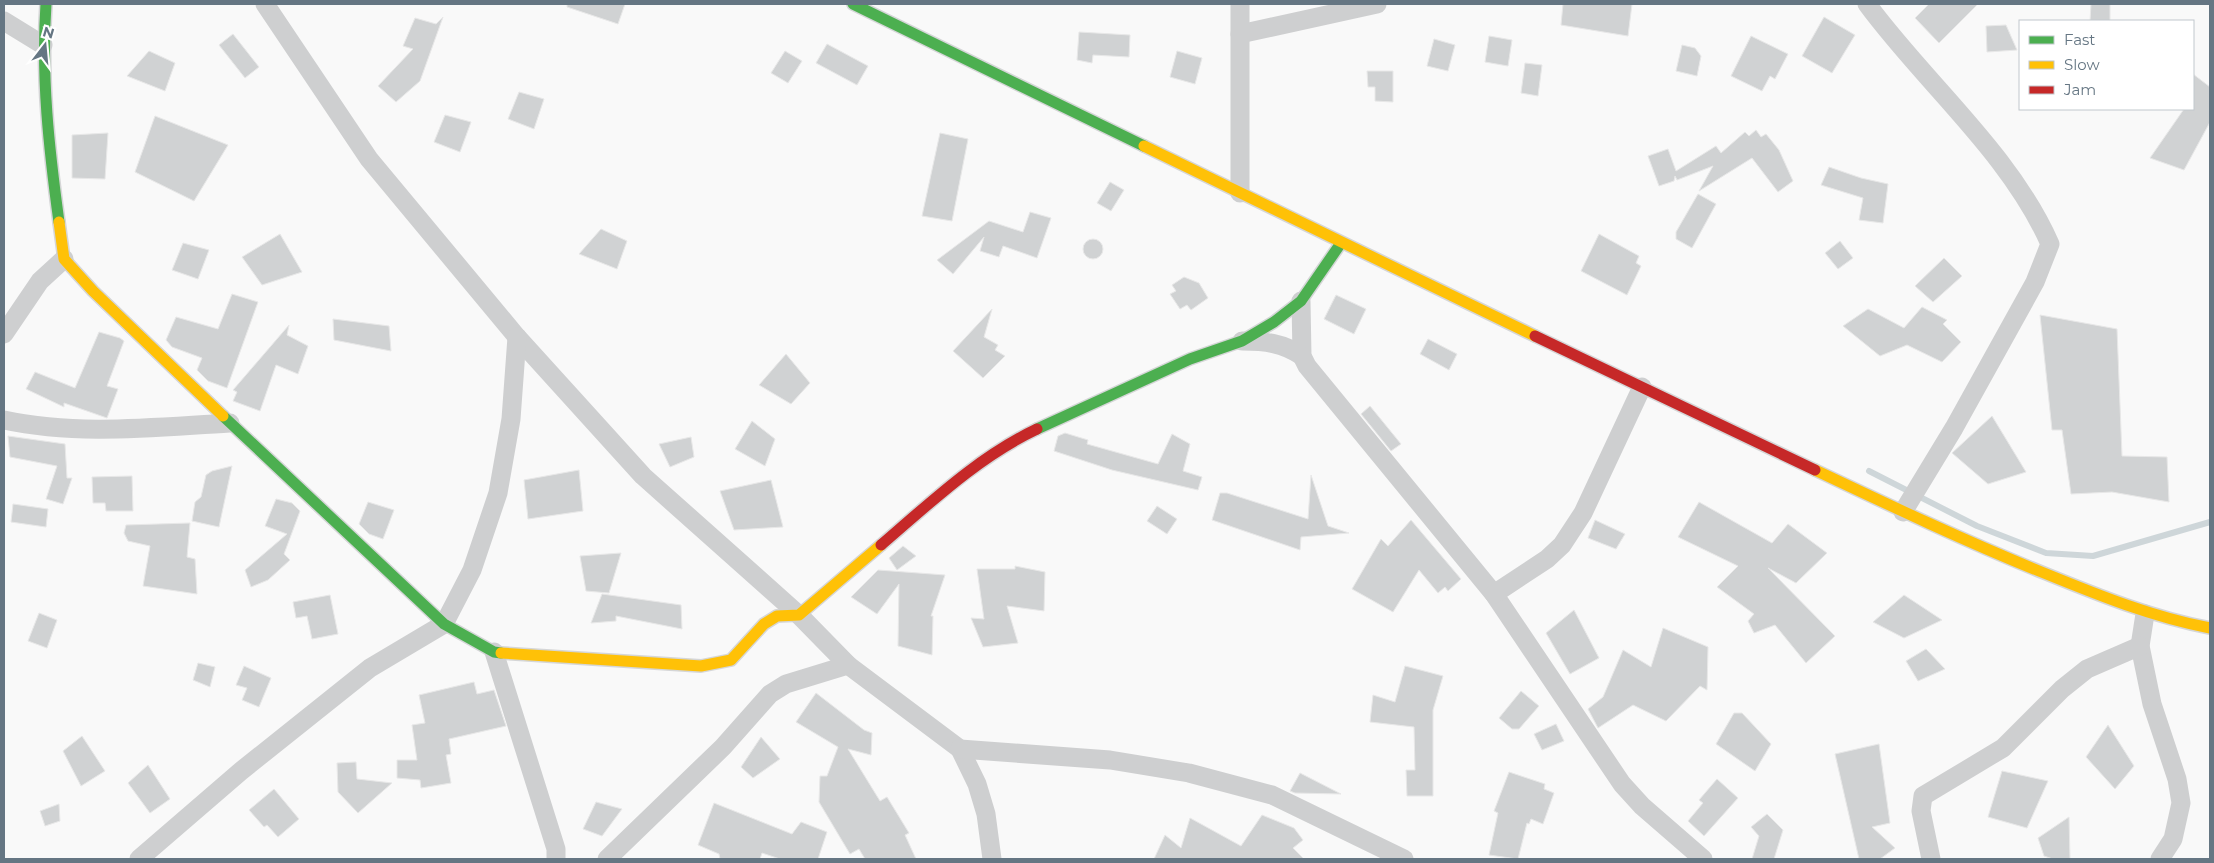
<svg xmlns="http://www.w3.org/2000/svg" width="2214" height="863" font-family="Montserrat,sans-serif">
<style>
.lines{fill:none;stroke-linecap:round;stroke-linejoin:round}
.stream{stroke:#ced6d9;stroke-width:6}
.building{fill:#d0d2d3;stroke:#e8e8e8}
.fast-casing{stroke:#d5d6d7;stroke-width:14}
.slow-casing{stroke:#d5d6d7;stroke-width:14}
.jam-casing{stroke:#d5d6d7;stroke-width:14}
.street{stroke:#cecfd0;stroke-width:19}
.fast{stroke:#4caf50;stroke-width:11}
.slow{stroke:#ffc107;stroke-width:11}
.jam{stroke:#c62828;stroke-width:11}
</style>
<rect width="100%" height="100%" fill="#f9f9f9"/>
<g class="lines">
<path class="stream" d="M1869 471 1977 526 2046 553 2093 556 2210 522"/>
</g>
<g class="building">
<path d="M567 4H625L618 24 567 7Z"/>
<path d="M1563 4H1632L1628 36 1561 25Z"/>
<path d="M1929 4H1978L1939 43 1915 18Z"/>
<path d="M2091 4H2110V21H2090Z"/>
<path d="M443 17 420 81 396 102 378 86 413 49 403 46 415 18 436 24Z"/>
<path d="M1824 17 1855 35 1832 73 1802 56Z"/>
<path d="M2006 25 2017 50 1987 52 1986 26Z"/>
<path d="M1079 32 1130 35 1129 57 1093 55 1092 63 1077 60Z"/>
<path d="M233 34 259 67 245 78 219 45Z"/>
<path d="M1489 36 1512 40 1508 66 1485 62Z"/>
<path d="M1751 36 1788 54 1775 79 1770 76 1762 91 1731 76Z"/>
<path d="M1434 39 1455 45 1448 71 1427 66Z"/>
<path d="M827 44 868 66 857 85 816 63Z"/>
<path d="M1682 45 1695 48 1701 56 1697 76 1676 71Z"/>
<path d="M149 51 175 63 165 91 127 76Z"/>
<path d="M785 51 802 61 788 83 771 73Z"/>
<path d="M1177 51 1202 58 1195 84 1170 77Z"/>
<path d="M1525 63 1542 65 1538 96 1521 93Z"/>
<path d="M1367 71H1393V102L1375 101V87H1368Z"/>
<path d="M2193 74 2210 87V122L2184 170 2150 158 2184 109H2193Z"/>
<path d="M519 92 544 99 534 129 508 119Z"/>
<path d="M445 115 471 122 460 152 434 142Z"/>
<path d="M155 116 228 145 194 201 135 172Z"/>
<path d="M1756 130 1761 137 1766 134 1779 150 1793 181 1778 192 1752 158 1699 191 1713 166 1677 180 1675 176 1674 181 1659 186 1648 156 1668 149 1676 171 1716 146 1721 153 1745 132 1749 136Z"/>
<path d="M108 133 105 179 72 178V135Z"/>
<path d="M940 133 968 139 952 221 922 216Z"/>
<path d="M1829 167 1861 178 1888 184 1883 223 1859 220 1863 198 1821 185Z"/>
<path d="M1110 182 1124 190 1111 211 1097 203Z"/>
<path d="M1698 194 1716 204 1692 248 1676 239V232Z"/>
<path d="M1030 212 1051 218 1037 258 1003 246 999 257 980 251 984 237 953 274 937 260 989 221 1023 232Z"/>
<path d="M601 229 627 241 617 269 579 254Z"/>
<path d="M280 234 302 272 262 285 242 257Z"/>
<path d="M1599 234 1639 256 1636 263 1641 266 1627 295 1581 271Z"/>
<circle cx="1093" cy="249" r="10"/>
<path d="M1840 241 1853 258 1838 269 1825 253Z"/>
<path d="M183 243 209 250 198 279 172 270Z"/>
<path d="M1944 258 1962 276 1933 302 1915 286Z"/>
<path d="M1184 277 1199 283 1208 298 1191 310 1187 305 1180 309 1170 294 1176 291 1172 285Z"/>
<path d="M232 294 258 302 227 388 208 381 197 370 202 358 172 347 166 340 176 317 218 329Z"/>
<path d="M1336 295 1366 309 1354 334 1324 319Z"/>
<path d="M1922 307 1947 320 1943 324 1961 342 1942 362 1907 345 1880 356 1843 326 1868 309 1904 328Z"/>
<path d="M992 309 984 337 998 345 995 350 1005 356 983 378 953 351Z"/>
<path d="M2040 315 2117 329 2122 456 2167 457 2169 502 2112 492 2071 494 2062 430H2052Z"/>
<path d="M333 319 389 326 391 351 334 340Z"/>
<path d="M289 325 287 335 308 346 298 374 276 365 260 411 233 401 237 392 233 390Z"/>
<path d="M99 332 120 338 124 341 107 386 118 389 107 418 64 403V407L26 389 35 372 75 388Z"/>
<path d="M1428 339 1457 354 1449 370 1420 354Z"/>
<path d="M786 354 810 383 791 404 759 385Z"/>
<path d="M1370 406 1401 444 1391 451 1361 414Z"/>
<path d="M1992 416 2026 472 1988 484 1952 453Z"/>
<path d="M752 421 775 439 765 466 735 449Z"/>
<path d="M1065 433 1088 440 1087 444 1158 464 1172 434 1190 444 1183 471 1202 477 1198 490 1112 470 1054 451 1058 436Z"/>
<path d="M8 436 65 444 67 478H72L63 504 46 499 57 466 10 457Z"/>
<path d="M691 437 694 457 670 467 659 444Z"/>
<path d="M232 466 219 527 192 521 195 502 201 497 206 475 212 471Z"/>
<path d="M579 470 583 511 528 519 524 480Z"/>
<path d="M1311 475 1328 526 1349 533 1301 537 1300 550 1212 520 1220 493H1227L1308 519Z"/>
<path d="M132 476 133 511H106L105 503H93L92 477Z"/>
<path d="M771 480 783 527 734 530 720 491Z"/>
<path d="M276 499 292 503 300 511 284 554 290 560 268 580 251 587 245 570 287 534 265 526Z"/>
<path d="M368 502 394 510 383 539 369 534 359 524Z"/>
<path d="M1699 502 1772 543 1788 524 1827 553 1796 583 1768 568 1835 636 1806 663 1775 625 1754 633 1748 621 1754 614 1717 587 1738 566 1678 537Z"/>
<path d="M13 504 48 509 46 527 11 522Z"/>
<path d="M1157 506 1177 519 1167 534 1147 521Z"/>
<path d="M1411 520 1461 579 1448 591 1445 587 1438 593 1419 570 1393 612 1352 589 1381 539 1388 546Z"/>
<path d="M1595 520 1625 534 1616 549 1588 538Z"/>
<path d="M190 523 187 557 195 559 197 594 143 586 150 546 128 541 124 533 126 525Z"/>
<path d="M903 546 916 556 897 570 889 558Z"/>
<path d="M621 553 609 593 586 591 580 556Z"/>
<path d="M1015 566 1045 572 1044 611 1007 606 1018 643 983 647 971 618 984 619 977 569H1015Z"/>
<path d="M878 570 945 575 931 616H933L932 655 898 646 899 584 877 614 851 597Z"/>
<path d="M602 594 681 605 682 629 616 616V621L591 623Z"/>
<path d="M330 595 338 634 312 639 307 616 296 618 293 602Z"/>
<path d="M1904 595 1942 620 1904 638 1873 622Z"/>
<path d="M1574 610 1599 658 1570 674 1546 633Z"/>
<path d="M39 613 57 620 47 648 28 641Z"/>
<path d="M1663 628 1708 647 1707 690 1700 686 1666 721 1633 705 1598 728 1588 709 1603 697 1623 650 1651 667Z"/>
<path d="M1926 649 1945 669 1918 681 1906 661Z"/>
<path d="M198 663 215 667 210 687 193 680Z"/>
<path d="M244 666 271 678 259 707 242 700 247 688 236 685Z"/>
<path d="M1405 666 1443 676 1433 710V796H1407L1406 770H1415L1414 727 1370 722 1373 695 1395 702Z"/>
<path d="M474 682 477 694 494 690 506 726 449 739 451 754 446 755 451 783 421 788 420 780 397 778V760H417L412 725 425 723 419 695Z"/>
<path d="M1521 691 1539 706 1519 729H1512L1499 718Z"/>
<path d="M816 693 864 730 872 733 871 755 848 749 880 801 887 797 909 833 905 835 916 859H865L859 849 850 854 819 802 820 776H827L838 747 796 722Z"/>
<path d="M1734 713H1742L1771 744 1755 771 1716 744Z"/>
<path d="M1556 724 1564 741 1542 750 1534 734Z"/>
<path d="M2108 725 2134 766 2115 789 2086 757Z"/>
<path d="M82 736 105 771 81 786 63 751Z"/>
<path d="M761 737 780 759 753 778 741 767Z"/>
<path d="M1879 744 1890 823 1872 827 1895 848 1880 859H1859L1835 754Z"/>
<path d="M356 762 357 779 392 783 358 813 338 792 337 763Z"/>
<path d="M148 765 170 799 150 813 128 783Z"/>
<path d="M2002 771 2048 781 2027 828 1988 817Z"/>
<path d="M1509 772 1545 784 1544 789 1554 793 1543 824 1531 819 1529 824 1527 823 1518 859 1489 855 1498 813 1494 811Z"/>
<path d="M1300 773 1341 794 1295 793 1290 791Z"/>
<path d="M1717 779 1738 798 1704 836 1688 821 1703 803 1699 800Z"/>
<path d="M274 789 299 819 278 837 267 825 264 827 249 810Z"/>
<path d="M596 802 622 809 602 836 583 829Z"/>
<path d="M714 803 792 834 801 822 827 832 818 859H780L762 853 760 859H720L719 854 698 845Z"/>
<path d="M59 804 60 821 45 826 40 811Z"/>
<path d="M1767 814 1783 830 1774 859H1752L1759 836 1751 827Z"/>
<path d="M1262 815 1294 828 1303 840 1293 848 1304 859H1154L1165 835 1181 848 1190 818 1241 846Z"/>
<path d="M2069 817 2070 859H2053L2044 856 2038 838Z"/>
</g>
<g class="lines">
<defs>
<g id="fast">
<path d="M46 4C41 77 49 149 59 222"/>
<path d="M853 4 1144 146"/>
<path d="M223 416 444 624 494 652 501 653"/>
<path d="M1037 429 1190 359 1242 341 1274 322 1301 301 1341 243"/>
</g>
<g id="slow">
<path d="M1144 146 1535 336"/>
<path d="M59 222 64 259 93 291 223 416"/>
<path d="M1815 470C1891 506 1967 542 2044 573 2098 595 2152 617 2210 628"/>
<path d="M501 653 701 666 731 660 764 624 777 616 799 615 881 545"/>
</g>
<g id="jam">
<path d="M1535 336 1815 470"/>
<path d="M881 545C930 503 978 457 1037 429"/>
</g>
</defs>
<use href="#fast" class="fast-casing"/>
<use href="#slow" class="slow-casing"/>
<use href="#jam" class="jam-casing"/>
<g class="street">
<path d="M265 4 369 159 517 337 643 476 799 615 848 665 960 749 977 784 986 814 992 859"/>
<path d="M1867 4C1925 83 2010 153 2050 244L2035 282 1954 428 1903 512"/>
<path d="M4 21 43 45"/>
<path d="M1240 34 1377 4"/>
<path d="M1240 193V4"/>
<path d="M1301 301 1302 356 1307 366 1494 594 1622 784 1642 806 1703 859"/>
<path d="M4 334 40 281 64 259"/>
<path d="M1242 341C1265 341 1283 343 1302 356"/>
<path d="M4 420C78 436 155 427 230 423"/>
<path d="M1494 594 1547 559 1562 545 1583 513 1642 387"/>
<path d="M2145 614 2140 646 2152 704 2177 779 2181 803 2173 839 2160 859"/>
<path d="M494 652 556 849V859"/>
<path d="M960 749 1110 760 1189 773 1272 795 1404 859"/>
<path d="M139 859 241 771 370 668 444 624 472 570 498 493 511 419 517 337"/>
<path d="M607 859 723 747 770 694 786 684 848 665"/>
<path d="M1931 859 1921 811 1923 796 2003 748 2062 689 2087 669 2140 646"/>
</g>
<use href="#fast" class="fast"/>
<use href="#slow" class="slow"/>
<use href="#jam" class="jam"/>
</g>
<rect width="2214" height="863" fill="none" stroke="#657683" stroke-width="10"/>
<rect x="2019" y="20" width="175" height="90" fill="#ffffff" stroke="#c1c8cd"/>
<rect x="2029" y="36" width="25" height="8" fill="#4caf50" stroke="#c1c8cd"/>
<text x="2064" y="45" font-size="15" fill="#657683">Fast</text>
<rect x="2029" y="61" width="25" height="8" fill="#ffc107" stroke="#c1c8cd"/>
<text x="2064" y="70" font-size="15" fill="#657683">Slow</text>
<rect x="2029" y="86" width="25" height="8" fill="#c62828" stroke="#c1c8cd"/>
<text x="2064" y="95" font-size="15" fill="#657683">Jam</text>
<g transform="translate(45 45) rotate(16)" stroke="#ffffff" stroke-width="4" paint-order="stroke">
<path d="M0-4L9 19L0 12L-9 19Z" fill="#657683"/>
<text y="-8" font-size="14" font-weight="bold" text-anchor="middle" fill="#657683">N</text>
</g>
</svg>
